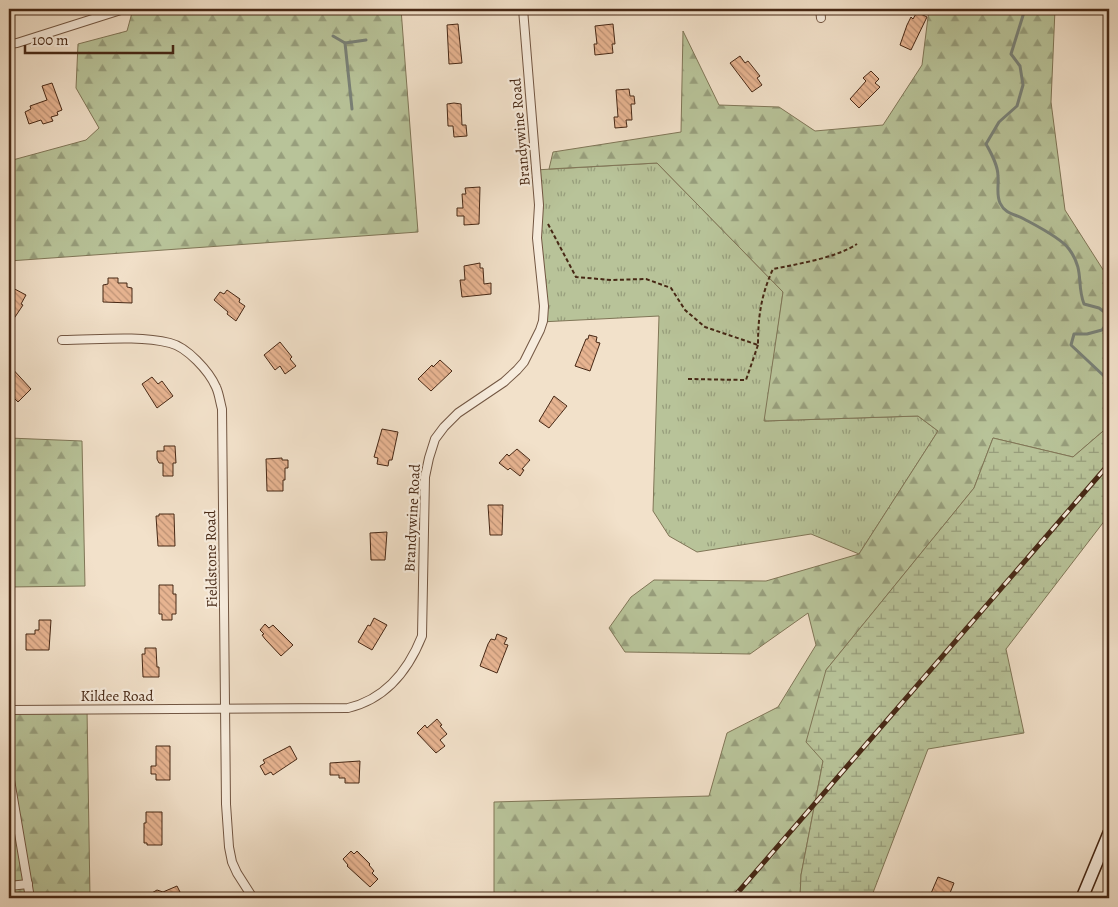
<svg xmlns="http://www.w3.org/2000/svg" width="1118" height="907" font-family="Alegreya,serif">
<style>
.grass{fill:url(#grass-tufts);stroke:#807657}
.forest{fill:url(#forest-firs);stroke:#807657}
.wetland{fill:url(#wetland-marsh);stroke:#807657}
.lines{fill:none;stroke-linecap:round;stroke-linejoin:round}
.stream{stroke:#798177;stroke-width:3}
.building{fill:url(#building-back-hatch);stroke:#472815}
.street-casing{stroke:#725642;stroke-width:10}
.secondary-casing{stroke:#472815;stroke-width:14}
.path{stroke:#472815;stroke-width:2;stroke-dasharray:4 2.5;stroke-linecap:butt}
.street{stroke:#f7ecdd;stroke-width:8}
.secondary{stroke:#f7ecdd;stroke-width:11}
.rail-casing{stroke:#472815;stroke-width:5}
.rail{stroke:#f7ecdd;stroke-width:3;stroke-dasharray:9;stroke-linecap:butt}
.labels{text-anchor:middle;stroke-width:4.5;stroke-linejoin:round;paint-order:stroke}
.street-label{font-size:15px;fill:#472815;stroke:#f7ecdd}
</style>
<defs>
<pattern id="grass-tufts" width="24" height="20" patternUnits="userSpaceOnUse" patternTransform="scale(1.25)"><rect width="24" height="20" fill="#b8c399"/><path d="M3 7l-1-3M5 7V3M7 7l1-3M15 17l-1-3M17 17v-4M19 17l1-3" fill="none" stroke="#979e7c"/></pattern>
<pattern id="forest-firs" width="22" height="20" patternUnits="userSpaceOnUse" patternTransform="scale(1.25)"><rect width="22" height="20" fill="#b8c399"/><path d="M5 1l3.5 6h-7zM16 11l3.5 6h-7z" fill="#979e7c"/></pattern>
<pattern id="wetland-marsh" width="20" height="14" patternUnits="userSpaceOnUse" patternTransform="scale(1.25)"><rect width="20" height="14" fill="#b8c399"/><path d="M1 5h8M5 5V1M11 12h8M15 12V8" fill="none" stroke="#979e7c"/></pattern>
<pattern id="building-back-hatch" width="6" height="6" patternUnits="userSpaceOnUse" patternTransform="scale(1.25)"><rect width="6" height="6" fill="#e7b491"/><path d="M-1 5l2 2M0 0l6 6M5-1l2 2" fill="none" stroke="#bd9275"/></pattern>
</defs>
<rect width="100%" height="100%" fill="#f2e1ca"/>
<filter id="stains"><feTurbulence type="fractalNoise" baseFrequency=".004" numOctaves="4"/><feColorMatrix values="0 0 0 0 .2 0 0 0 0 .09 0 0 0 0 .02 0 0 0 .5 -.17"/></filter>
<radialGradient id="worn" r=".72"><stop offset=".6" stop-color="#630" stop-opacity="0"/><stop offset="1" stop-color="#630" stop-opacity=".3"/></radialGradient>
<path class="grass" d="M657 163 783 292 765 421 918 416 938 431 859 554 811 534 697 552 669 536 653 511 659 316 540 322 535 170Z"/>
<g class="forest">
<path d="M133 9H401L418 232 9 261V161L86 140 99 128 76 88 78 44 127 31Z"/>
<path d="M929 9H1055L1051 102 1065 210 1109 279V426L1073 457 993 438 974 488 826 670 823 761 801 875 800 898H494V802L709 796 727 733 778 707 816 645 808 613 750 654 625 652 609 628 631 597 654 580 766 581 859 554 938 431 918 416 764 421 783 292 657 163 549 169 553 152 681 132 683 31 719 105 779 107 815 131 883 125 922 65Z"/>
<path d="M9 438 82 441 85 586 9 587Z"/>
<path d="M9 708 87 709 90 898H9Z"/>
</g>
<path class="wetland" d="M1109 426V515L1006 649 1024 733 928 749 871 898H800L801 875 823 761 806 742 826 670 974 488 993 438 1073 457Z"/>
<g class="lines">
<g class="stream">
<path d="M1025 9 1011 54 1020 66 1023 85 1017 106 999 122 986 144C991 153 998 165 998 176 999 185 996 194 1000 203 1005 214 1015 214 1024 219 1037 226 1061 238 1069 249 1085 271 1076 283 1084 304L1099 308 1107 314V323L1102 330 1087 334H1074L1071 345 1104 376 1109 392"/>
<path d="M333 36 345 43 366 40"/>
<path d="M345 43 352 109"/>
</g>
</g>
<g class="building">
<path d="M917 12 927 17 911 50 900 45 907 25 911 17 913 19Z"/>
<path d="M458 24 462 63 449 64 447 25Z"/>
<path d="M613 24 615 44H612L613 53 595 55 594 44H597L595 26Z"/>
<path d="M740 56 745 63 748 61 760 76 757 78 762 85 752 92 730 63Z"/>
<path d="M871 71 879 79 875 83 880 87 859 108 850 99 866 81 863 78Z"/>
<path d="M52 83 62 110 57 112 58 115 51 117 53 121 43 124 41 120 29 124 25 112 31 109 30 106 47 100 42 86Z"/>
<path d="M629 89 630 96H634L635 104H631L632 120H626L627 127 615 128 614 117H618L616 90Z"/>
<path d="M454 103 461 104 462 125H466L467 136 454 137 453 126H448L447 104Z"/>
<path d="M480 187 479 224 464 225V216H457V208H463L462 194H466L465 188Z"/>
<path d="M480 263V268H483L484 284 491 283V294L462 297 460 280H465L464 266Z"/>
<path d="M108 278H118V283H127V287L132 288V303L103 302V285L108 284Z"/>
<path d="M9 286 26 295 21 304 23 305 9 326Z"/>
<path d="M227 290 240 299 239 302 245 306 236 321 227 314 228 312 214 300 220 292 224 294Z"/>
<path d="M589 335 597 337 596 342 600 343 590 371 575 366 586 339H588Z"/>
<path d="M280 342 292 357 290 359 296 366 285 374 280 366 275 370 264 355Z"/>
<path d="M440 360 452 371 431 391 418 379 432 365 433 367Z"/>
<path d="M9 365 31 389 18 402 10 394 12 392 9 389Z"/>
<path d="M152 377 158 384 162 381 173 396 157 408 142 384Z"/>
<path d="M554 396 567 406 549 428 539 421Z"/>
<path d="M382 429 398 432 392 460H389L388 466 377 464 378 458 374 457Z"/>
<path d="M164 446H175L176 463H173V476H163V463H159L157 459V451H164Z"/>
<path d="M517 449 530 460 522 469 524 470 520 476 510 468 508 470 499 463 507 454 509 456Z"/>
<path d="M282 458V460H288V468H285V480H283V491H267L266 459Z"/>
<path d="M488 505H503L502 535H490Z"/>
<path d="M159 514H174L175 546H158L156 516H159Z"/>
<path d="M387 532 385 560H371L370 533Z"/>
<path d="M159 585H173V594H176V614H172V620H162V614H159Z"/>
<path d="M374 618 387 625 372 650 358 642 368 625 370 626Z"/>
<path d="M39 620H51L49 650H26V634H35V630H39Z"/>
<path d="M265 624 269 628 273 625 293 645 281 656 265 639 262 635 264 634 260 630Z"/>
<path d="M497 634 507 638 504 644 508 645 497 673 480 666 488 644 491 639 495 640Z"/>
<path d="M145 648H156L157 667H159V677H143L142 654H145Z"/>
<path d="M437 719 442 725 440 726 447 734 440 740 445 746 436 753 417 733 425 725 427 728Z"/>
<path d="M156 746H170V780H156V774H151V766H156Z"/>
<path d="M290 746 297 759 273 775 271 772 265 775 260 766 265 763 263 760Z"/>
<path d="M360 761 359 783H345V778H339V775H330V763Z"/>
<path d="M146 812H162V845H147V843H144V823H146Z"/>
<path d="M351 851 354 854 357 851 370 864 369 865 374 871 372 873 378 879 370 887 347 866 348 865 343 859Z"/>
<path d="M938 877 954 883 948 898H929Z"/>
<path d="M177 886 183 898H143L157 890 163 892Z"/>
</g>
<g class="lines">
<defs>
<g id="street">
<path d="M820 9 821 18"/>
<path d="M9 44 17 43 124 9"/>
<path d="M62 340C96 340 137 335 170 343 187 347 209 371 216 387 219 393 220 402 222 409L226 804 229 847 232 862 237 873 253 898"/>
<path d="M9 710 348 708C386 699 408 671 422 636L425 477 429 458 435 439 444 427 458 413 504 382 517 370 524 362 540 330 543 321 544 306 537 238 539 205 523 9"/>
<path d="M9 774 30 898"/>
<path d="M9 886 28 884"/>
</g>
<path id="secondary" d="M1082 898 1109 833"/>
</defs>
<use href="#street" class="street-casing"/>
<use href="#secondary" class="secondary-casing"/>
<g class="path">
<path d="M548 224 576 277 611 280 646 279 671 288 685 310 705 327 758 345C758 317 761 295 773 269 797 264 836 258 857 244"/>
<path d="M688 379 746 380 758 345"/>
</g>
<use href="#street" class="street"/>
<use href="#secondary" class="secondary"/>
<defs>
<path id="rail" d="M733 898 1109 464"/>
</defs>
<use href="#rail" class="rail-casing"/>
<use href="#rail" class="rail"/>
</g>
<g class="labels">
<g class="street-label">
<text transform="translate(520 132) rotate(-95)" y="5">Brandywine Road</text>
<text transform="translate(412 518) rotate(-87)" y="5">Brandywine Road</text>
<text transform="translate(211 559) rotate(-91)" y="5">Fieldstone Road</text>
<text x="117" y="701">Kildee Road</text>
</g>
</g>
<rect width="1118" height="907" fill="none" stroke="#f2e1ca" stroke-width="30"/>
<rect x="10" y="10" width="1098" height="887" fill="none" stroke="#472815" stroke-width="2.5"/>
<rect x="15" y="15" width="1088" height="877" fill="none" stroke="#472815"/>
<path d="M25 45v8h148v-8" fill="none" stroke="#472815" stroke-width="2.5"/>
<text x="32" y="45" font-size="15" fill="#472815" stroke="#f7ecdd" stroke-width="4" paint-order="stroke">100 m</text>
<rect width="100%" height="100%" filter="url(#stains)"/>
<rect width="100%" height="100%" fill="url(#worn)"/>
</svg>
